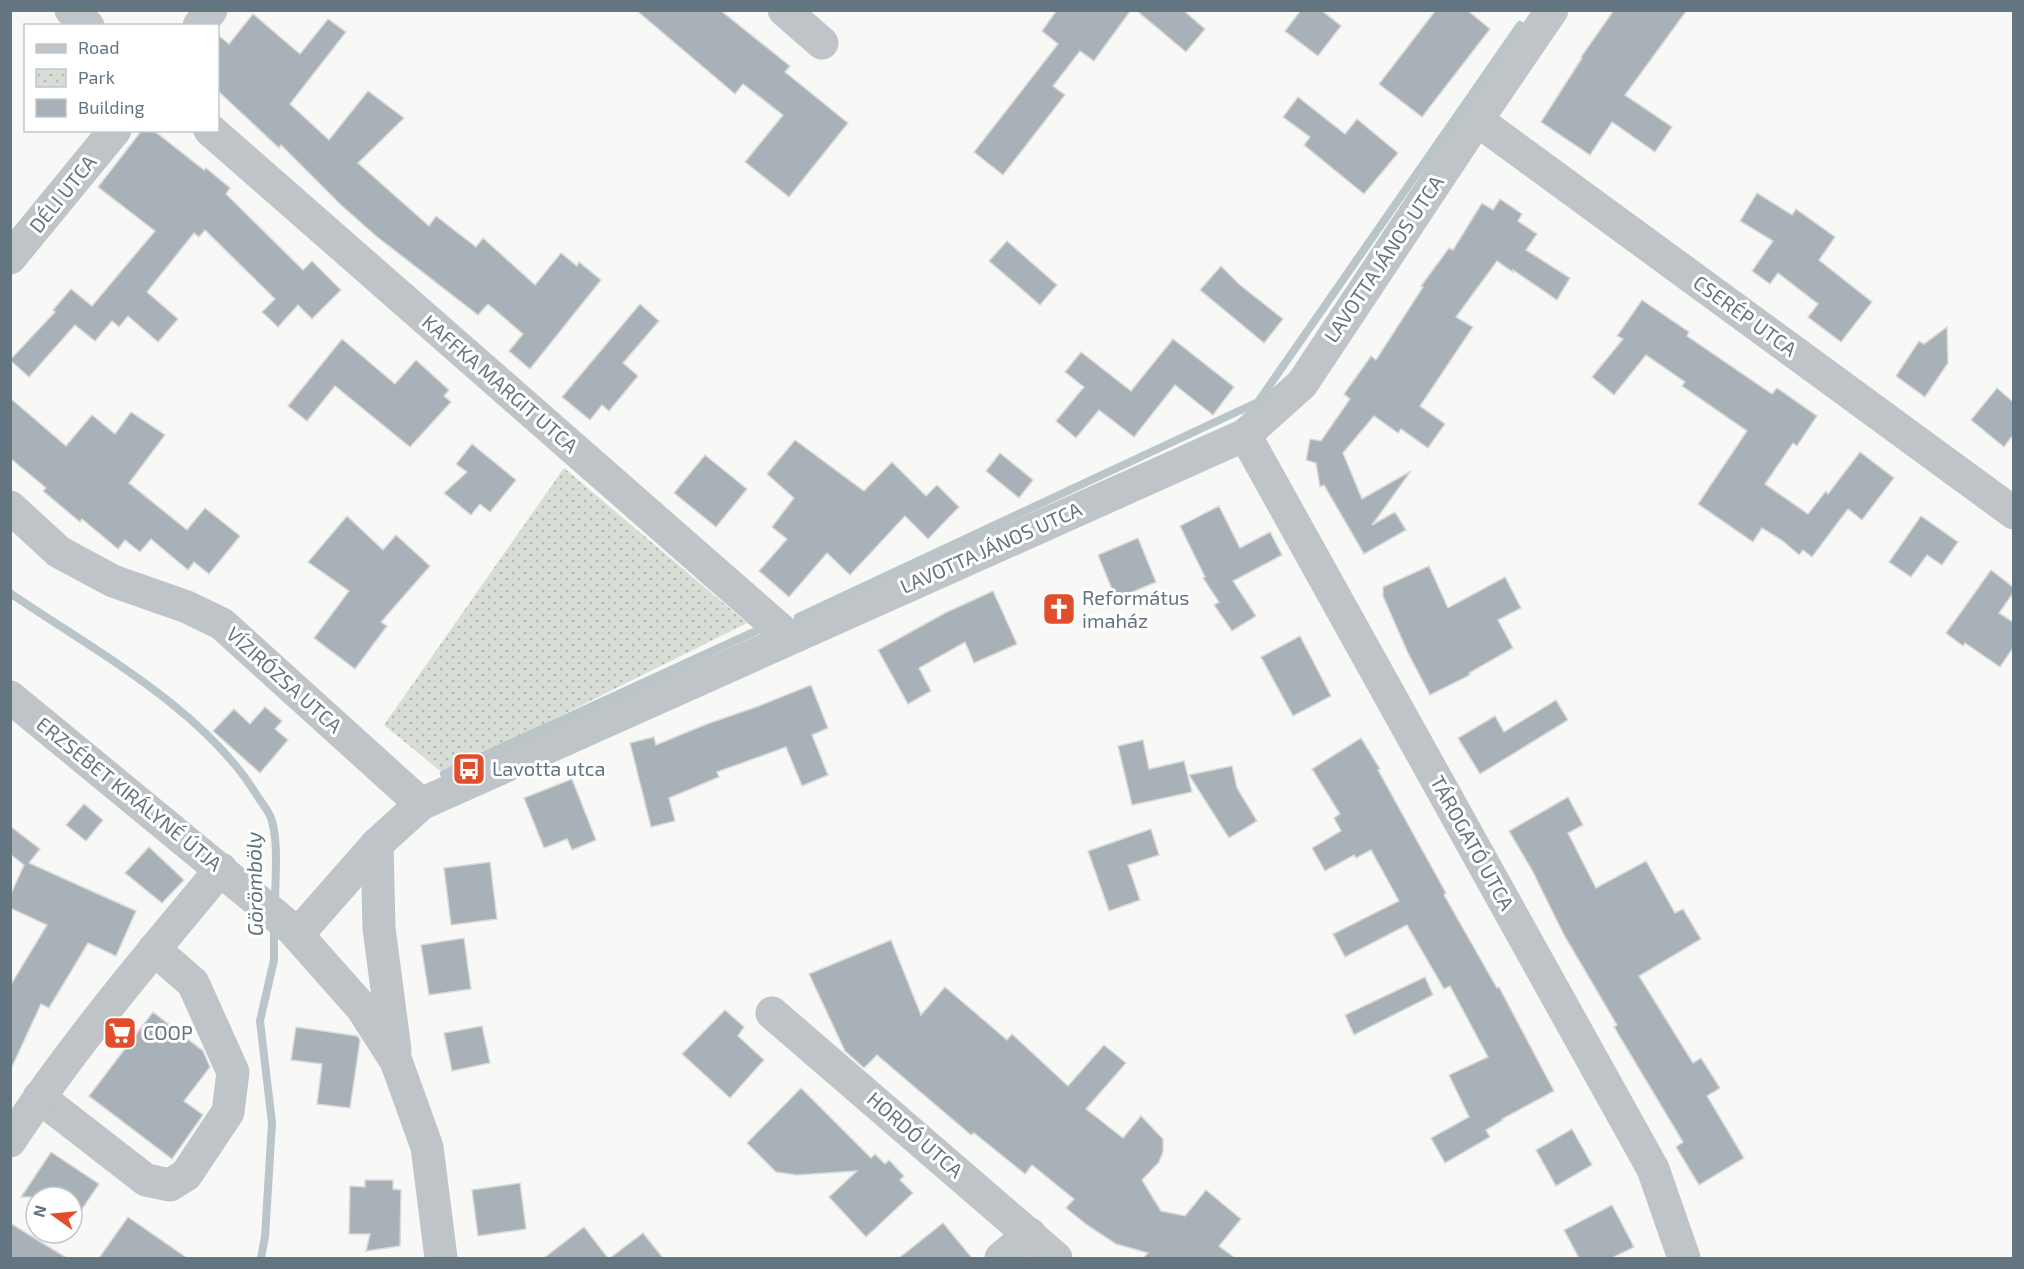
<svg xmlns="http://www.w3.org/2000/svg" width="2024" height="1269" font-family="'Exo 2',sans-serif">
<style>
.park{fill:url(#park-dots)}
.lines{fill:none;stroke-linecap:round;stroke-linejoin:round}
.stream{stroke:#b9c5c9;stroke-width:8}
.building{fill:#a8b1b7;stroke:#dadad8;stroke-width:1.5}
.minor{stroke:#bfc4c8;stroke-width:33}
.labels{text-anchor:middle;stroke-width:6;stroke-linejoin:round;paint-order:stroke}
.street-label{font-size:20px;fill:#637580;stroke:#fff}
.poi-label{font-size:20px;fill:#637580;stroke:#fff;text-anchor:start}
.water-label{font-size:21px;font-style:italic;fill:#5e747b;stroke:#fff}
</style>
<defs>
<pattern id="park-dots" width="8" height="8" patternUnits="userSpaceOnUse" patternTransform="scale(1.5)"><rect width="8" height="8" fill="#d8ddd5"/><path d="M2 2h.1M6 6h.1" fill="none" stroke="#b3b8b2" stroke-width="1.8" stroke-linecap="round"/></pattern>
</defs>
<rect width="100%" height="100%" fill="#f8f8f6"/>
<path class="park" d="M564 468 747 623 444 774 384 725Z"/>
<g class="lines">
<g class="stream">
<path d="M10 593C93 650 203 708 256 794 261 802 268 810 271 818 279 840 275 881 275 904"/>
<path d="M798 617 1258 402 1520 25"/>
<path d="M444 774 756 631"/>
<path d="M261 1258 265 1237 272 1123 260 1021 274 960V926"/>
</g>
</g>
<g class="building">
<path d="M636 10H720L790 66 785 72 848 123 789 197 745 162 783 115 743 84 735 94Z"/>
<path d="M1057 10H1131L1094 61 1080 51 1053 86 1065 95 1003 175 974 152 1058 44 1042 31Z"/>
<path d="M1136 10H1183L1205 29 1186 52Z"/>
<path d="M1301 10H1321L1341 26 1318 56 1285 31Z"/>
<path d="M1436 10H1467L1490 29 1422 117 1379 84Z"/>
<path d="M1614 10H1687L1625 95 1672 127 1655 152 1612 122 1590 155 1541 122 1582 58 1581 57Z"/>
<path d="M253 14 300 54 328 19 346 32 290 104 329 140 368 91 404 118 358 163 429 226 436 216 476 247 483 238 535 285 561 253 577 266 579 262 601 280 530 369 509 351 523 334 488 304 478 315 376 236 340 204 281 145 279 148 218 91V35L229 44Z"/>
<path d="M1298 97 1345 134 1357 119 1398 153 1364 194 1304 145 1310 137 1283 117Z"/>
<path d="M142 130H153L204 170 206 168 230 188 226 194 303 270 312 261 341 290 312 319 298 305 278 327 262 312 275 299 205 230 199 237 194 233 147 292 178 319 158 342 128 316 119 327 112 321 95 341 75 325 29 377 10 360 55 312 53 310 71 289 92 306 155 231 98 187Z"/>
<path d="M1757 193 1792 215 1796 209 1835 237 1819 260 1872 302 1841 342 1808 317 1818 304 1778 273 1770 284 1752 271 1773 241 1740 221Z"/>
<path d="M1500 199 1522 214 1518 221 1537 234 1526 250 1570 278 1557 300 1513 270V272L1497 261 1456 317 1473 327 1420 406 1445 424 1428 448 1401 429 1398 433 1374 416 1343 453 1362 499 1411 471 1372 525 1395 512 1406 530 1364 554 1324 485 1320 487 1316 463 1306 460 1310 439 1321 441 1350 399 1344 394 1371 356 1376 360 1423 287 1421 286 1449 248 1453 250 1482 203 1493 210Z"/>
<path d="M1007 241 1057 285 1040 305 989 261Z"/>
<path d="M1221 266 1240 285 1283 319 1264 343 1200 290Z"/>
<path d="M1642 300 1689 332 1687 336 1772 394 1777 388 1817 416 1797 446 1793 443 1765 484 1808 514 1826 491 1828 494 1860 452 1894 478 1862 520 1848 509 1812 557 1803 550 1799 555 1783 541 1762 528 1753 542 1698 504 1747 431 1682 386 1685 382 1646 355 1614 395 1592 377 1623 339 1617 336Z"/>
<path d="M640 304 659 321 623 363 638 376 609 411 602 405 590 420 562 397Z"/>
<path d="M1947 327 1948 363 1925 397 1896 376 1919 341 1924 344Z"/>
<path d="M342 339 395 384 416 360 449 390 444 396 451 402 410 447 335 386 307 421 288 406Z"/>
<path d="M1173 339 1234 387 1213 415 1175 385 1134 437 1099 410 1076 438 1056 421 1084 387 1065 372 1081 352 1131 391Z"/>
<path d="M1997 388 2013 402V435L2004 447 1971 420Z"/>
<path d="M10 398 66 446 92 415 115 434 131 412 165 435 129 483 187 530 205 508 240 536 209 574 194 562 188 570 151 539 140 552 125 540 118 549 82 519 80 522 43 491 46 488 10 458Z"/>
<path d="M795 440 864 491 892 462 926 496 937 485 959 507 928 539 905 516 850 575 827 553 789 597 759 571 787 539 772 527 794 498 767 474Z"/>
<path d="M472 444 516 480 490 512 480 504 471 515 444 493 467 472 456 464Z"/>
<path d="M1000 453 1033 480 1019 498 986 471Z"/>
<path d="M705 455 747 489 716 527 674 493Z"/>
<path d="M1219 506 1240 548 1270 532 1282 555 1233 581 1256 616 1232 631 1214 605 1219 602 1203 578 1205 577 1180 526Z"/>
<path d="M347 516 383 550 396 535 430 566 381 622 387 626 355 669 314 638 349 591 308 562Z"/>
<path d="M1921 516 1958 542 1942 565 1927 555 1911 577 1889 562Z"/>
<path d="M1138 538 1156 582 1116 599 1098 555Z"/>
<path d="M1429 566 1448 608 1505 577 1521 608 1498 620 1513 648 1469 673 1470 675 1430 695 1408 653 1383 596V587Z"/>
<path d="M1991 570 2013 587V593L1999 613 2013 622V648L2000 667 1965 643 1963 646 1946 633Z"/>
<path d="M993 591 1017 644 974 663 965 642 919 668 931 691 908 704 878 650 945 613Z"/>
<path d="M1300 636 1331 696 1293 716 1261 657Z"/>
<path d="M811 685 828 728 812 735 828 775 802 786 786 747 717 772 719 777 669 798 675 821 651 827 630 743 654 737 656 745 707 724 759 706Z"/>
<path d="M1556 700 1568 720 1480 774 1458 738 1495 716 1504 732Z"/>
<path d="M265 707 282 721 275 729 288 740 260 773 213 731 234 709 250 724Z"/>
<path d="M1361 738 1380 769 1378 770 1446 893 1444 895 1497 988 1499 987 1554 1091 1502 1119 1503 1120 1486 1130 1490 1137 1445 1163 1431 1138 1469 1117 1449 1075 1488 1057 1450 986 1444 989 1407 925 1345 957 1333 934 1399 901 1371 850 1356 858 1354 855 1325 871 1312 848 1341 831 1334 818 1340 814 1312 769Z"/>
<path d="M1143 740 1149 769 1184 761 1192 792 1132 805 1118 746Z"/>
<path d="M1232 766 1237 788 1257 821 1229 838 1189 775Z"/>
<path d="M572 779 596 840 572 850 567 839 544 848 524 798Z"/>
<path d="M1568 797 1583 825 1568 833 1596 888 1646 861 1675 913 1683 909 1701 939 1639 976 1693 1063 1701 1058 1720 1088 1707 1096 1744 1158 1699 1185 1676 1147 1683 1142 1614 1027 1617 1025 1564 935 1532 870 1509 831Z"/>
<path d="M84 804 103 820 86 841 66 825Z"/>
<path d="M10 826 40 849 29 863 136 911 116 956 88 943 49 1008 41 1004 10 1071V986L47 925 10 908V896L24 865 10 854Z"/>
<path d="M1151 829 1159 855 1128 865 1140 900 1109 911 1088 851Z"/>
<path d="M149 847 184 880 162 903 125 873Z"/>
<path d="M490 862 497 919 451 925 444 868Z"/>
<path d="M464 938 471 989 429 995 421 945Z"/>
<path d="M891 940 921 1015 945 987 1007 1040 1012 1034 1068 1086 1104 1045 1126 1063 1086 1109 1123 1138 1141 1116 1163 1139V1152L1159 1162 1142 1180 1161 1211 1185 1216 1206 1190 1241 1219 1219 1246 1235 1258H1143L1148 1253 1116 1244 1087 1225 1066 1208 1074 1199 1032 1165 1025 1174 974 1133 971 1135 877 1055 864 1068 845 1051 809 974Z"/>
<path d="M1425 977 1433 995 1354 1035 1345 1015Z"/>
<path d="M725 1010 744 1027 738 1036 764 1060 730 1098 682 1054Z"/>
<path d="M153 1012 203 1051 210 1067 184 1101 203 1115 172 1159 89 1096Z"/>
<path d="M482 1026 490 1063 452 1071 444 1033Z"/>
<path d="M296 1027 357 1036 360 1040 350 1108 317 1104 322 1064 291 1060Z"/>
<path d="M801 1088 871 1158 875 1154 885 1164 889 1160 904 1176 900 1180 913 1193 866 1237 829 1197 857 1171 797 1175 776 1172 747 1143Z"/>
<path d="M1572 1129 1592 1165 1556 1186 1536 1150Z"/>
<path d="M51 1152 99 1184 72 1224V1197H21Z"/>
<path d="M365 1180H393V1189L401 1190 400 1246 366 1251 370 1234H349L350 1186 365 1187Z"/>
<path d="M520 1183 526 1229 478 1236 472 1190Z"/>
<path d="M1612 1205 1634 1247 1612 1258H1579L1564 1230Z"/>
<path d="M128 1217 187 1258H99Z"/>
<path d="M10 1223 67 1258H10Z"/>
<path d="M943 1223 972 1258H899Z"/>
<path d="M584 1227 608 1258H544Z"/>
<path d="M643 1233 663 1258H610Z"/>
</g>
<g class="lines">
<g class="minor">
<path d="M71 10 88 26"/>
<path d="M784 10 822 43"/>
<path d="M199 26 211 10"/>
<path d="M1477 120 2014 513"/>
<path d="M210 130 790 638"/>
<path d="M10 258 115 130"/>
<path d="M1245 435 1653 1169 1684 1258"/>
<path d="M10 507 59 552 113 581 187 607 222 624 421 804"/>
<path d="M10 697 292 929 362 1008 396 1061 427 1147 441 1258"/>
<path d="M377 844 379 928 395 1050"/>
<path d="M298 934 377 844 421 804 1245 435 1302 384 1477 120 1552 10"/>
<path d="M772 1013 1056 1258"/>
<path d="M39 1097 146 1180 170 1185 186 1175 228 1112 233 1072 193 983 154 949"/>
<path d="M10 1141C73 1045 148 957 221 869"/>
<path d="M1001 1258 1030 1234"/>
</g>
</g>
<defs>
<symbol id="church-square" viewBox="-11 -11 22 22"><rect x="-9" y="-9" width="18" height="18" rx="4" fill="#e24e2c" stroke="#fff"/><path d="M-1.2-6h2.4v3.5h3.3v2.4h-3.3V6h-2.4V-.1h-3.3v-2.4h3.3Z" fill="#fff"/></symbol>
<symbol id="bus-square" viewBox="-11 -11 22 22"><rect x="-9" y="-9" width="18" height="18" rx="4" fill="#e24e2c" stroke="#fff"/><path d="M-5-6H5V4H4V6H2V4H-2V6H-4V4H-5ZM-3.5-4V0h7V-4ZM-3.5 1.2v1.5H-2V1.2ZM2 1.2v1.5H3.5V1.2Z" fill="#fff"/></symbol>
<symbol id="supermarket-square" viewBox="-11 -11 22 22"><rect x="-9" y="-9" width="18" height="18" rx="4" fill="#e24e2c" stroke="#fff"/><path d="M-6-5.5h2.5l.6 2H6L4.5 2H-2.5L-4.4-4H-6ZM-1.5 3.2a1.3 1.3 0 1 0 .1 0ZM3 3.2a1.3 1.3 0 1 0 .1 0Z" fill="#fff"/></symbol>
</defs>
<g fill-rule="evenodd">
<use href="#church-square" x="1040" y="590" width="38" height="38"/>
<use href="#bus-square" x="450" y="750" width="38" height="38"/>
<use href="#supermarket-square" x="101" y="1014" width="38" height="38"/>
</g>
<g class="labels">
<g class="street-label">
<text transform="translate(63 194) rotate(-51)" y="7">DÉLI UTCA</text>
<text transform="translate(1384 259) rotate(-56)" y="7">LAVOTTA JÁNOS UTCA</text>
<text transform="translate(1745 316) rotate(36)" y="7">CSERÉP UTCA</text>
<text transform="translate(500 384) rotate(41)" y="7">KAFFKA MARGIT UTCA</text>
<text transform="translate(991 548) rotate(-24)" y="7">LAVOTTA JÁNOS UTCA</text>
<text transform="translate(284 680) rotate(42)" y="7">VÍZIRÓZSA UTCA</text>
<text transform="translate(129 794) rotate(39)" y="7">ERZSÉBET KIRÁLYNÉ ÚTJA</text>
<text transform="translate(1472 843) rotate(61)" y="7">TÁROGATÓ UTCA</text>
<text transform="translate(915 1135) rotate(41)" y="7">HORDÓ UTCA</text>
</g>
<g class="poi-label">
<text x="1082" y="605">Református<tspan x="1082" dy="23">imaház</tspan></text>
<text x="492" y="776">Lavotta utca</text>
<text x="143" y="1040">COOP</text>
</g>
<g class="water-label">
<text transform="translate(255 884) rotate(-91)" y="7">Görömböly</text>
</g>
</g>
<rect width="2024" height="1269" fill="none" stroke="#637580" stroke-width="24"/>
<rect x="24" y="24" width="195" height="108" fill="#ffffff" stroke="#c1c8cc" stroke-width="1.5"/>
<rect x="36" y="44" width="30" height="9" fill="#bfc4c8" stroke="#c1c8cc" stroke-width="1.5"/>
<text x="78" y="54" font-size="18" fill="#637580">Road</text>
<rect x="36" y="69" width="30" height="18" fill="url(#park-dots)" stroke="#c1c8cc" stroke-width="1.5"/>
<text x="78" y="84" font-size="18" fill="#637580">Park</text>
<rect x="36" y="99" width="30" height="18" fill="#a8b1b7" stroke="#c1c8cc" stroke-width="1.5"/>
<text x="78" y="114" font-size="18" fill="#637580">Building</text>
<g transform="translate(54 1215) rotate(285)"><circle r="28" fill="#ffffff" stroke="#c1c8cc" stroke-width="1.5"/>
<path d="M0-4.5L10 22L0 15L-10 22Z" fill="#e24e2c"/>
<text y="-9" font-size="16" font-weight="bold" text-anchor="middle" fill="#637580">N</text>
</g>
</svg>
